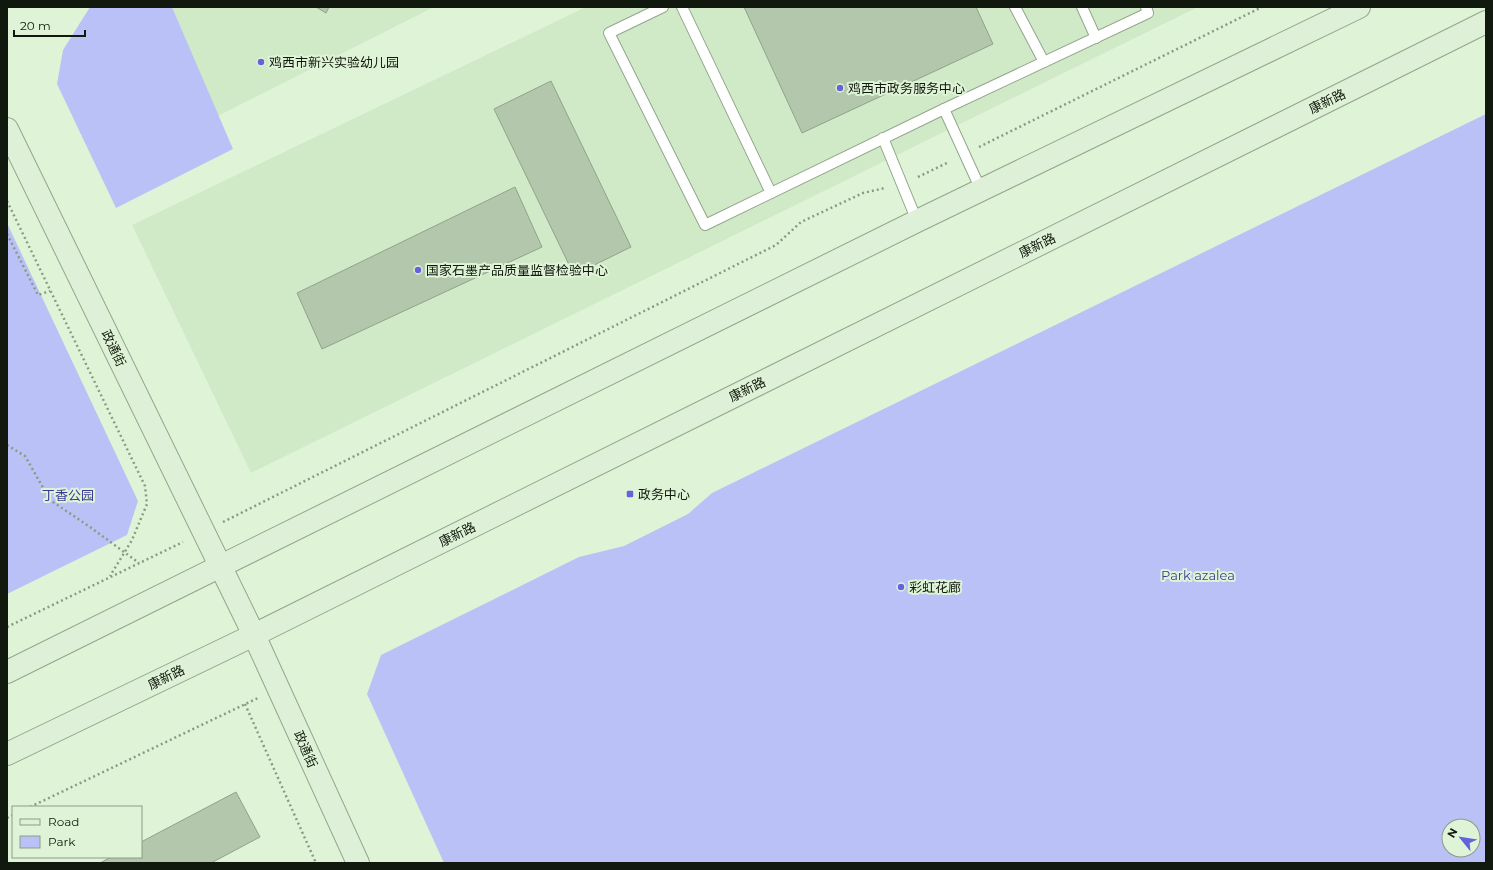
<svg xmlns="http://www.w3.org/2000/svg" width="1493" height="870" font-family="Montserrat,'Noto Sans SC',sans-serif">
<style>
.built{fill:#d0eac7}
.green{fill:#bac1f7;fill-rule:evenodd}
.building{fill:#b3c7ac;stroke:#8fa388}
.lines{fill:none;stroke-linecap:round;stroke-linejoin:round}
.lane-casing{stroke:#92a68b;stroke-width:12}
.secondary-casing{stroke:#92a68b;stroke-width:24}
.path{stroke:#8b9a85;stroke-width:2.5;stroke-dasharray:2 3;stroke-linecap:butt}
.lane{stroke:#fff;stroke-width:10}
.secondary{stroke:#def1d8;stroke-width:22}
.poi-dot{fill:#6363dc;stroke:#dff4d7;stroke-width:1.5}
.labels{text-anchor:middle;stroke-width:4;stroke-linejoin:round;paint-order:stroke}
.poi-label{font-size:13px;fill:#11180e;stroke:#dff4d7;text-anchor:start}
.street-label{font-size:13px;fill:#11180e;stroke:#dff4d7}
.park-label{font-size:13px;fill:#3d3b93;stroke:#dff4d7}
</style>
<rect width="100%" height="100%" fill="#dff4d7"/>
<g class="built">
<path d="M172 7H434L218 116Z"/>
<path d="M586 7H1198L251 473 132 225Z"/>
</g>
<g class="green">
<path d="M90 7H172L233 149 116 208 57 84 63 50Z"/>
<path d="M1486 114V863H444L367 694 381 655 579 557 624 546 688 514 712 493ZM1449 826H1473V850H1449Z"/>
<path d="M7 223 138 501 127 535 7 594Z"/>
</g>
<g class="building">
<path d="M316 7H329L326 13Z"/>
<path d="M744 7H976L993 44 802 133Z"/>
<path d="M551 81 631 247 574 275 494 109Z"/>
<path d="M515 187 542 247 322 349 297 293Z"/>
<path d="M236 792 260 837 211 863H100L111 857H141V842Z"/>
</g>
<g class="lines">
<defs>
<g id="lane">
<path d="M663 7 609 33 705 225 944 109"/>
<path d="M682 7 771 193"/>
<path d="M1015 7 1044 62"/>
<path d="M1082 7 1096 38"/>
<path d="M883 138 917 221"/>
<path d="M981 190 944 109 1148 13 1146 7"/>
</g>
<g id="secondary">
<path d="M7 129 254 635 358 863"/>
<path d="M7 672 917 221 1359 7"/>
<path d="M7 754 254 635 1486 22"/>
</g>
</defs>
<use href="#lane" class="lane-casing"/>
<use href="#secondary" class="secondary-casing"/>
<g class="path">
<path d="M979 147 1262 7"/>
<path d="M918 177 949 162"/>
<path d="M7 201 145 486 147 504 132 540 110 576"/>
<path d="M7 234 38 295 50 291"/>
<path d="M7 445 25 456 50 500 90 527 139 563"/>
<path d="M223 522 776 245 801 222 863 193 885 188"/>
<path d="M7 627 183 542"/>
<path d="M245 704 316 863"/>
<path d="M30 807 258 698"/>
<path d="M7 818 13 815"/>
</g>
<use href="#lane" class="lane"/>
<use href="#secondary" class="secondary"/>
</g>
<g class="poi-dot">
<circle cx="261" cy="62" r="4"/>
<circle cx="840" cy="88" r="4"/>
<circle cx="418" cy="270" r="4"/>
<rect x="626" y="490" width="8" height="8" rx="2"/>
<circle cx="901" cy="587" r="4"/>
</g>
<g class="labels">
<g class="poi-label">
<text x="269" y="67">鸡西市新兴实验幼儿园</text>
<text x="848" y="93">鸡西市政务服务中心</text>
<text x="426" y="275">国家石墨产品质量监督检验中心</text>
<text x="638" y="499">政务中心</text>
<text x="909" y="592">彩虹花廊</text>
</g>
<g class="street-label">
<text transform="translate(1327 101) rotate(-26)" y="5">康新路</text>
<text transform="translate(1037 245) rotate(-26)" y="5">康新路</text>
<text transform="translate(114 348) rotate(64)" y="5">政通街</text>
<text transform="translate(747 389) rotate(-26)" y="5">康新路</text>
<text transform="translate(457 534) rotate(-26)" y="5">康新路</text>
<text transform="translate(166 677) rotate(-26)" y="5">康新路</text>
<text transform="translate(306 749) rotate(66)" y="5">政通街</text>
</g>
<g class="park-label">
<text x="68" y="500">丁香公园</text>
<text x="1198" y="580">Park azalea</text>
</g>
</g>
<rect width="1493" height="870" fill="none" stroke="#11180e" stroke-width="16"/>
<rect x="12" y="806" width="130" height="52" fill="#dff4d7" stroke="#8d9c87"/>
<rect x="20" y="819" width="20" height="6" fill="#def1d8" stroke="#8d9c87"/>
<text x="48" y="826" font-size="12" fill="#11180e">Road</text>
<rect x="20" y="836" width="20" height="12" fill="#bac1f7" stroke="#8d9c87"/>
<text x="48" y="846" font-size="12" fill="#11180e">Park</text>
<g transform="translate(1461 838) rotate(300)"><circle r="19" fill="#dff4d7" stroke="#8d9c87"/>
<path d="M0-3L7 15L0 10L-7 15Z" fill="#6363dc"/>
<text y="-6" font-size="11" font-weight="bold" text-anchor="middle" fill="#11180e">N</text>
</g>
<path d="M14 30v6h71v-6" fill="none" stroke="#11180e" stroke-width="2"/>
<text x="20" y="30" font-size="12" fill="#11180e" stroke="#dff4d7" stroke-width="3" paint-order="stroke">20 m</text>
</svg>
